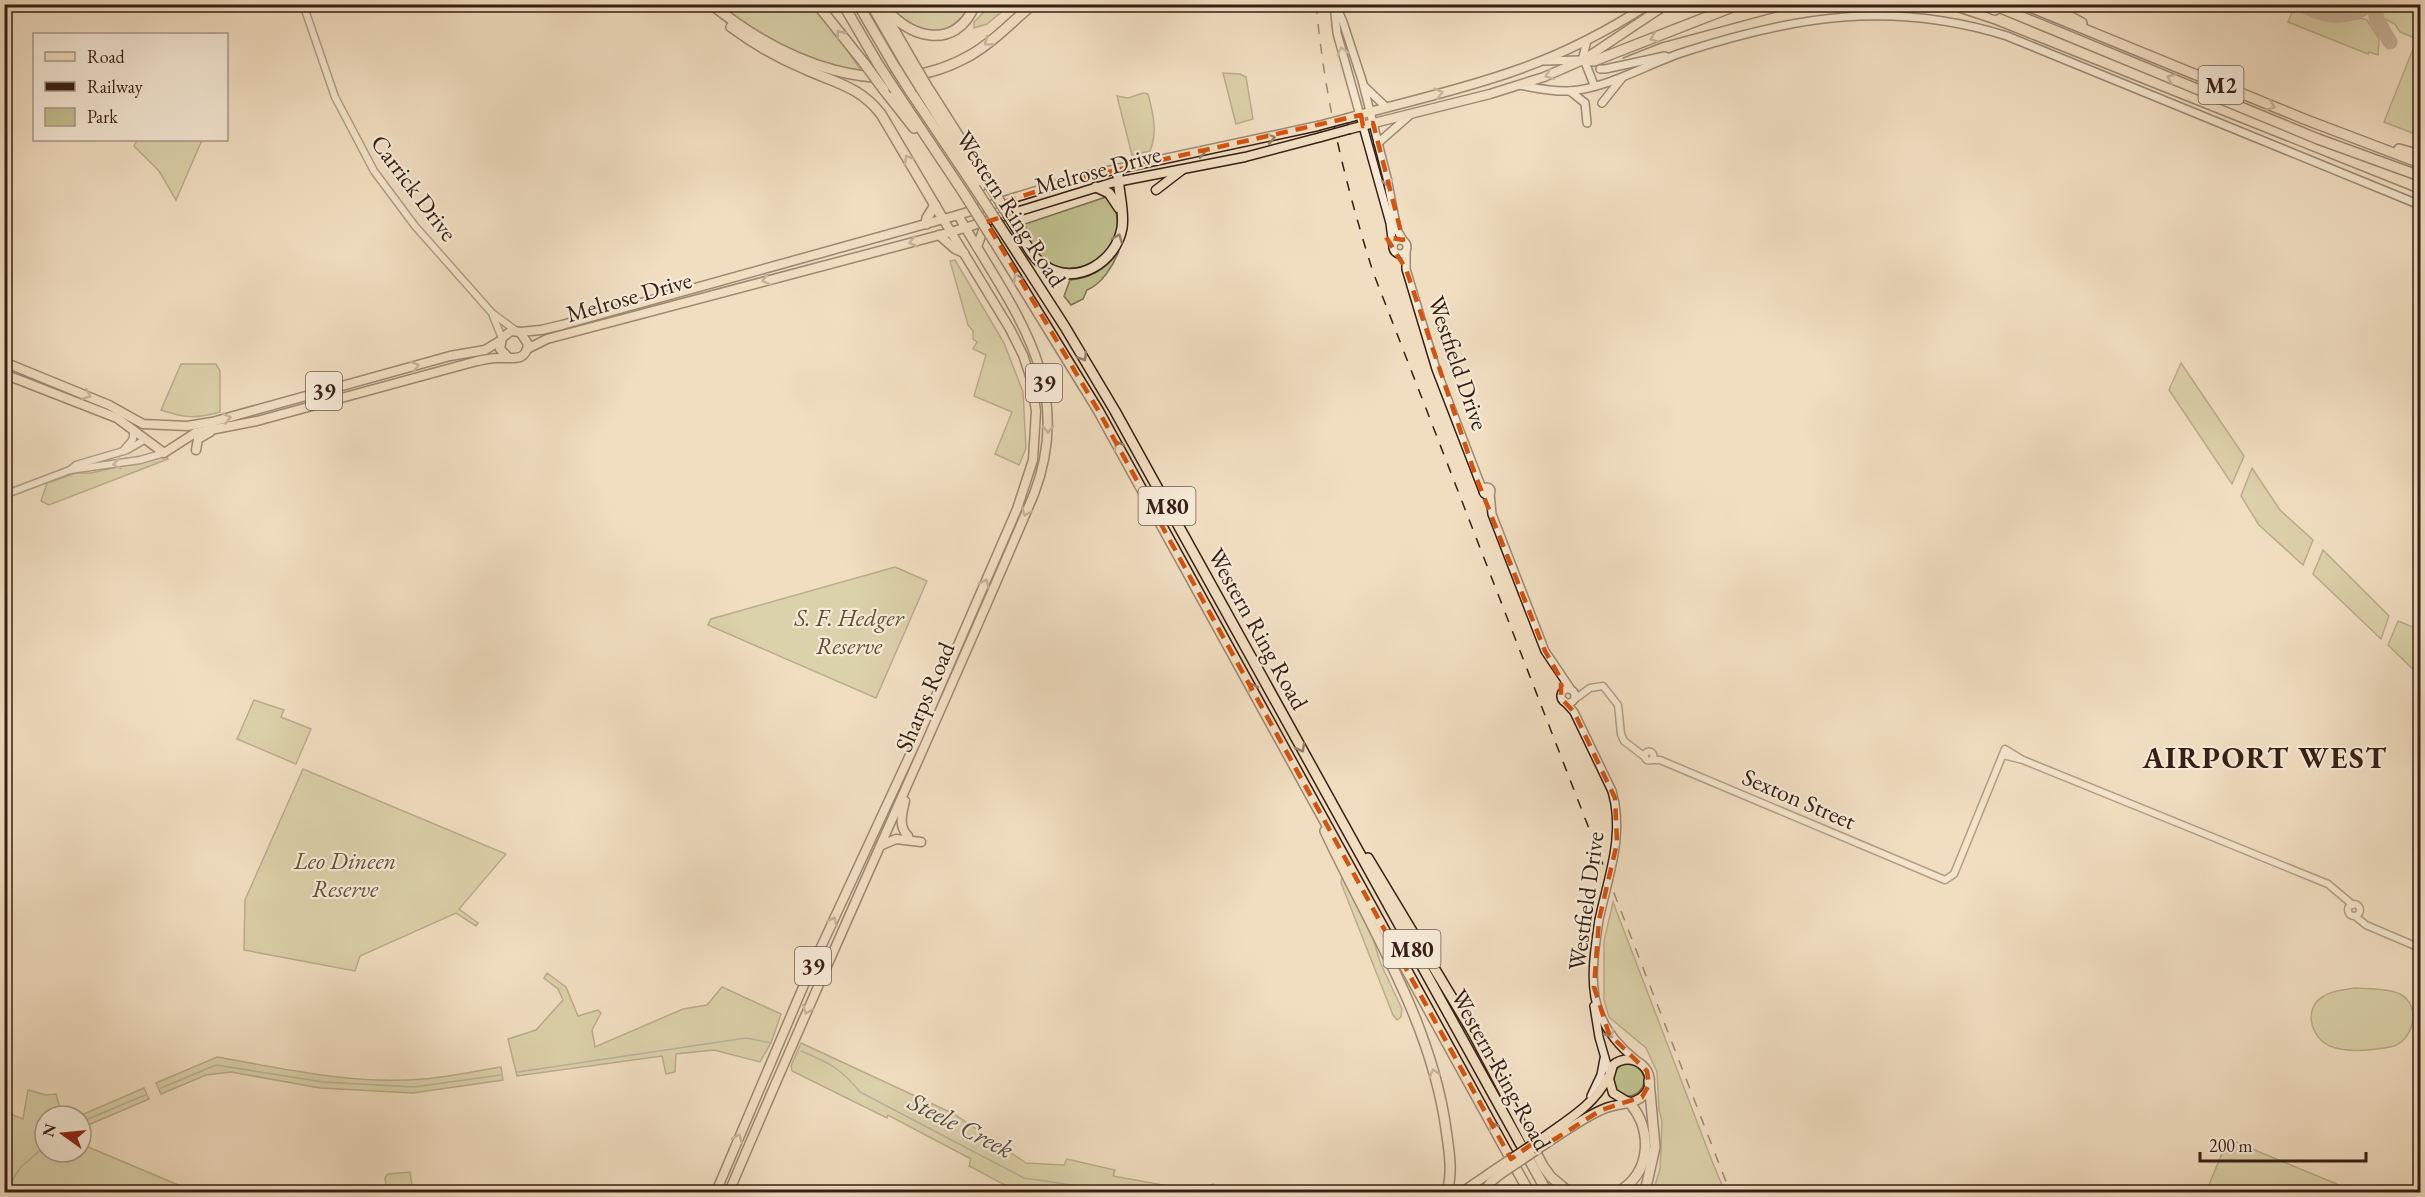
<svg xmlns="http://www.w3.org/2000/svg" width="2425" height="1197" font-family="'EB Garamond',serif">
<style>
.green{fill:#c0c08e;stroke:#7b7052;stroke-width:1.5}
.lines{fill:none;stroke-linecap:round;stroke-linejoin:round}
.stream{stroke:#737d76;stroke-width:1.5}
.taxiway{stroke:#947e6b;stroke-width:15}
.tertiary-casing{stroke:#654f40;stroke-width:9}
.secondary-casing{stroke:#361f15;stroke-width:10}
.primary-casing{stroke:#361f15;stroke-width:11}
.motorway-casing{stroke:#361f15;stroke-width:12}
.tertiary{stroke:#f6ead7;stroke-width:6}
.secondary{stroke:#f6ead7;stroke-width:7}
.primary{stroke:#f1dec1;stroke-width:8}
.motorway{stroke:#f1dec1;stroke-width:9}
.tram{stroke:#361f15;stroke-width:1.5}
.rail{stroke:#361f15;stroke-width:1.5;stroke-dasharray:10 10;stroke-linecap:butt}
.secondary-bridge-casing{stroke:#361f15;stroke-width:10;stroke-linecap:butt}
.primary-bridge-casing{stroke:#361f15;stroke-width:11;stroke-linecap:butt}
.motorway-bridge-casing{stroke:#361f15;stroke-width:12;stroke-linecap:butt}
.secondary-bridge{stroke:#f6ead7;stroke-width:7}
.primary-bridge{stroke:#f1dec1;stroke-width:8}
.motorway-bridge{stroke:#f1dec1;stroke-width:9}
.oneway{stroke:#947e6b}
.oneway2{stroke:#a08f80}
.marked{fill:none;stroke:#d6530d;stroke-width:4.5;stroke-dasharray:12 8;stroke-linejoin:round}
.labels{text-anchor:middle;stroke-width:4.5;stroke-linejoin:round;paint-order:stroke}
.shield{fill:#f6ead7;stroke:#705c4f;stroke-width:1.5}
.shield-label{font-size:22px;font-weight:bold;fill:#361f15}
.street-label{font-size:24px;fill:#361f15;stroke:#f6ead7}
.park-label{font-size:24px;font-style:italic;fill:#5f4f39;stroke:#f6ead7}
.water-label{font-size:26px;font-style:italic;fill:#544e46;stroke:#f6ead7}
.district-label{font-size:30px;font-weight:bold;letter-spacing:1.5px;fill:#361f15;stroke:#f6ead7}
</style>
<rect width="100%" height="100%" fill="#f1dec1"/>
<filter id="stains"><feTurbulence type="fractalNoise" baseFrequency=".00333" numOctaves="4"/><feColorMatrix values="0 0 0 0 .2 0 0 0 0 .09 0 0 0 0 .02 0 0 0 .5 -.17"/></filter>
<radialGradient id="worn" r=".72"><stop offset=".6" stop-color="#630" stop-opacity="0"/><stop offset="1" stop-color="#630" stop-opacity=".3"/></radialGradient>
<g class="green">
<path d="M992 4 1010 5 987 24 974 28V22Z"/>
<path d="M718 5H813L829 23 862 72C808 62 762 37 718 5Z"/>
<path d="M888 5H971C945 45 917 33 888 5Z"/>
<path d="M2382 5H2420V136L2384 122 2417 39 2400 32 2395 24 2383 18Z"/>
<path d="M2293 10 2336 22 2361 18 2367 20 2379 39 2378 55 2369 52 2368 54 2288 22Z"/>
<path d="M1223 73 1240 74 1246 77 1253 119 1236 124Z"/>
<path d="M1143 93 1148 94C1153 113 1158 132 1150 151L1132 155 1117 96 1128 98Z"/>
<path d="M137 140H202L176 200 159 171 134 146Z"/>
<path d="M1109 196C1149 264 1036 304 1025 224Z"/>
<path d="M1119 251C1113 266 1102 284 1087 290L1083 299 1071 305 1064 296 1070 280C1091 278 1107 269 1119 251Z"/>
<path d="M955 260 1004 343 1023 392 1026 448 1019 465 995 454 1012 412 974 396 986 355 973 349 977 342 973 339V331L968 325 950 261Z"/>
<path d="M2181 363 2244 456 2232 484 2169 390Z"/>
<path d="M181 364H216L220 371V412C196 419 184 418 161 410Z"/>
<path d="M167 456 168 459 49 505 41 501 47 483 76 473H91Z"/>
<path d="M2252 468 2280 510 2313 540 2303 565 2259 525 2241 496Z"/>
<path d="M2323 550 2389 616 2381 639 2313 574Z"/>
<path d="M895 567 927 581 876 698 708 625 711 619Z"/>
<path d="M2398 621 2420 630V676L2388 645Z"/>
<path d="M254 700 284 710 281 717 311 729 296 764 237 739Z"/>
<path d="M303 769 506 854 459 909 478 923 476 926 456 913 360 956 355 971 244 950 245 900Z"/>
<path d="M1342 876 1369 925 1380 962 1402 1009 1401 1017 1397 1020 1393 1015 1341 883Z"/>
<path d="M1613 902 1712 1161 1725 1192H1653L1660 1169 1662 1121 1659 1110 1657 1072 1646 1048 1609 1017 1604 1000V941Z"/>
<path d="M547 973 566 987 578 1016 598 1010 601 1013 592 1030 595 1047 683 1009 707 1005 722 987 781 1014 771 1043 760 1062 714 1050 676 1054 675 1072 666 1074 662 1056 517 1076 508 1039 536 1030 563 1000 558 989 544 978Z"/>
<path d="M2355 988C2368 989 2388 988 2400 994 2423 1006 2413 1043 2390 1047 2373 1050 2346 1053 2330 1046 2311 1038 2302 1008 2324 996 2333 990 2345 990 2355 988Z"/>
<path d="M801 1043 954 1114 1026 1163 1064 1165 1067 1159 1115 1170 1113 1176 1196 1191 1213 1184 1217 1192H1070L1040 1188 1038 1192C1011 1193 992 1177 969 1166L971 1159 888 1115 887 1118 792 1071 791 1066Z"/>
<path d="M217 1057C285 1069 354 1085 423 1079 449 1077 475 1071 501 1067L503 1080 413 1093 320 1088 231 1072 206 1075 161 1094 156 1083Z"/>
<circle cx="1628" cy="1080" r="16"/>
<path d="M144 1088 149 1099 81 1128V1116H79Z"/>
<path d="M28 1090 46 1095 56 1094 62 1116H45V1152H81V1144L195 1192H5V1112L23 1119Z"/>
<path d="M2228 1139 2356 1192H2206Z"/>
<path d="M410 1172 413 1192H387L385 1178 388 1174Z"/>
</g>
<g class="lines">
<g class="stream">
<path d="M801 1051C830 1063 840 1068 860 1092L1024 1178 1121 1192"/>
<path d="M518 1072 746 1038 771 1043"/>
<path d="M161 1088 216 1065 323 1082 414 1087 500 1075"/>
<path d="M81 1122 145 1095"/>
<path d="M5 1192 20 1168 45 1146"/>
</g>
<g class="taxiway">
<path d="M2304 4C2324 20 2351 18 2371 4"/>
<path d="M2375 4 2376 18 2390 42"/>
</g>
<defs>
<g id="tertiary">
<path d="M303 4 335 97 374 171 415 226 492 313 515 330"/>
<path d="M493 316 502 338"/>
<path d="M123 451 133 439V429"/>
<path d="M70 470 140 460 164 453"/>
<path d="M4 495 70 470 76 465 127 450 146 439"/>
<path d="M1575 699 1590 688 1603 686 1618 705 1621 734 1624 741 1645 757"/>
<circle cx="1649" cy="756" r="4.5"/>
<path d="M2003 755 2023 760 2328 884 2353 905"/>
<path d="M1652 760H1660L1945 880 1954 874 2005 749 2023 760"/>
<circle cx="2354" cy="910" r="6"/>
<path d="M2355 916 2366 925 2420 948"/>
</g>
<g id="secondary">
<path d="M1334 4 1337 33 1390 223 1393 247"/>
<path d="M1335 4 1343 22 1362 80 1387 178 1397 230 1403 240"/>
<path d="M1587 40 1583 57 1594 85"/>
<path d="M1545 61 1581 60"/>
<path d="M1600 69H1605L1665 56"/>
<path d="M1519 85C1536 88 1552 92 1569 91 1605 89 1646 65 1681 53 1794 16 1891 0 2007 36L2420 205"/>
<path d="M1364 86 1386 107"/>
<path d="M1570 91 1585 103 1587 123"/>
<path d="M1602 103 1622 78"/>
<path d="M1378 143 1411 114"/>
<circle cx="1400" cy="247" r="7"/>
<path d="M1406 251V269L1436 369 1483 491"/>
<circle cx="1487" cy="491" r="4"/>
<path d="M1490 493 1492 514 1545 651 1570 688"/>
<circle cx="1568" cy="696" r="7"/>
<path d="M1564 701 1574 712 1612 791"/>
<path d="M1599 920C1590 980 1585 1019 1636 1060"/>
<path d="M1594 1006 1599 1037 1609 1072"/>
<path d="M1591 1096 1601 1075 1604 1059"/>
</g>
<g id="primary">
<path d="M1348 118C1404 102 1462 90 1517 70 1563 54 1608 31 1649 4"/>
<path d="M1350 129 1490 94 1544 77 1583 60 1667 4"/>
<path d="M1156 190 1182 170"/>
<path d="M939 235 955 249 964 253"/>
<path d="M977 247 986 222"/>
<path d="M520 332 541 330 562 325 958 215 1085 176 1318 126"/>
<path d="M527 349 547 339 951 232 1111 183 1245 157 1321 137"/>
<path d="M4 362 109 405 143 424 187 426 212 422 450 356 485 350 500 341"/>
<path d="M4 374 117 418 164 453 195 433 257 421 477 361C483 360 490 358 497 358 511 357 526 363 528 344L520 332 511 331 502 338 500 349 509 358"/>
<path d="M196 450 198 439 210 432"/>
<path d="M905 801C902 814 898 826 908 836"/>
<path d="M882 845 896 839 921 842"/>
<path d="M1544 1137C1569 1119 1594 1105 1608 1077"/>
<path d="M1547 1143C1566 1131 1585 1116 1606 1108 1619 1103 1636 1105 1645 1094 1661 1074 1634 1048 1613 1065L1609 1079 1613 1093 1628 1102"/>
<path d="M716 1192 809 973 916 742 1017 509 1033 460 1036 411 1031 379 1023 355 1010 329 943 219"/>
<path d="M729 1192C828 958 935 728 1034 494 1077 381 1011 308 958 215"/>
<path d="M1462 1192 1497 1168"/>
<path d="M1483 1192 1491 1182 1501 1174"/>
</g>
<g id="motorway">
<path d="M711 4C783 62 881 105 969 56 992 43 1012 22 1033 4"/>
<path d="M817 4 864 63"/>
<path d="M843 4 878 64"/>
<path d="M858 4 893 64"/>
<path d="M871 4 905 63"/>
<path d="M883 4C906 39 957 52 975 4"/>
<path d="M1980 4 1995 10"/>
<path d="M1991 4 2318 139 2420 176"/>
<path d="M2023 4 2304 119 2420 163"/>
<path d="M2047 4 2082 23"/>
<path d="M885 14 912 61"/>
<path d="M731 27C754 44 778 58 805 69 835 83 859 86 881 114L943 219"/>
<path d="M1583 60 1594 61 1740 4"/>
<path d="M928 88 989 184"/>
<path d="M921 89 981 186"/>
<path d="M884 90 914 128"/>
<path d="M895 90 963 192"/>
<path d="M910 91 975 188"/>
<path d="M2399 149 2420 155"/>
<path d="M1096 187 1109 193 1119 208"/>
<path d="M926 224 927 218 935 205"/>
<path d="M1020 234C1027 245 1033 259 1045 266 1076 287 1116 262 1122 228 1125 209 1117 189 1118 169"/>
<path d="M1007 237 1065 327 1115 411 1547 1192"/>
<path d="M994 241 1098 410 1529 1192"/>
<path d="M1325 831C1370 927 1431 1021 1446 1129 1449 1151 1453 1171 1447 1192"/>
<path d="M1368 858 1472 1031 1543 1166 1551 1177 1569 1192"/>
<path d="M1618 1192C1652 1172 1653 1130 1629 1102"/>
<path d="M1645 1192 1655 1147 1649 1081"/>
</g>
</defs>
<use href="#tertiary" class="tertiary-casing"/>
<use href="#secondary" class="secondary-casing"/>
<use href="#primary" class="primary-casing"/>
<use href="#motorway" class="motorway-casing"/>
<use href="#tertiary" class="tertiary"/>
<use href="#secondary" class="secondary"/>
<use href="#primary" class="primary"/>
<use href="#motorway" class="motorway"/>
<g class="tram">
<path d="M1926 4 1952 10 1994 24 2420 194"/>
<path d="M1799 9 1820 4"/>
<path d="M1623 58 1661 43 1806 4"/>
</g>
<path class="rail" d="M1316 4C1325 100 1344 180 1373 272L1730 1192"/>
<defs>
<path id="secondary-bridge" d="M1599 920C1608 877 1625 835 1612 791"/>
<g id="primary-bridge">
<path d="M1318 126 1348 118"/>
<path d="M1321 137 1350 129"/>
<path d="M1497 1168 1544 1137"/>
<path d="M1501 1174 1547 1143"/>
</g>
<g id="motorway-bridge">
<path d="M912 61 928 88"/>
<path d="M864 63 884 90"/>
<path d="M905 63 921 89"/>
<path d="M878 64 895 90"/>
<path d="M893 64 910 91"/>
<path d="M989 184 1020 234"/>
<path d="M975 188 1007 237"/>
<path d="M963 192 994 241"/>
</g>
</defs>
<use href="#secondary-bridge" class="secondary-bridge-casing"/>
<use href="#primary-bridge" class="primary-bridge-casing"/>
<use href="#motorway-bridge" class="motorway-bridge-casing"/>
<use href="#secondary-bridge" class="secondary-bridge"/>
<use href="#primary-bridge" class="primary-bridge"/>
<use href="#motorway-bridge" class="motorway-bridge"/>
</g>
<defs><path id="oneway-chevron" d="M-2-3.5L2.5 0L-2 3.5" fill="none" stroke-width="1.6" stroke-linecap="round" stroke-linejoin="round" transform="scale(1.5)"/></defs>
<g class="oneway">
<use href="#oneway-chevron" transform="translate(840 34) rotate(-127)"/>
<use href="#oneway-chevron" transform="translate(1654 38) rotate(159)"/>
<use href="#oneway-chevron" transform="translate(988 42) rotate(143)"/>
<use href="#oneway-chevron" transform="translate(1549 75) rotate(159)"/>
<use href="#oneway-chevron" transform="translate(2171 78) rotate(-157)"/>
<use href="#oneway-chevron" transform="translate(1439 93) rotate(-14)"/>
<use href="#oneway-chevron" transform="translate(2271 106) rotate(22)"/>
<use href="#oneway-chevron" transform="translate(1271 138) rotate(-12)"/>
<use href="#oneway-chevron" transform="translate(1202 152) rotate(-11)"/>
<use href="#oneway-chevron" transform="translate(908 159) rotate(-121)"/>
<use href="#oneway-chevron" transform="translate(1118 238) rotate(-68)"/>
<use href="#oneway-chevron" transform="translate(913 242) rotate(165)"/>
<use href="#oneway-chevron" transform="translate(1017 278) rotate(-122)"/>
<use href="#oneway-chevron" transform="translate(766 280) rotate(165)"/>
<use href="#oneway-chevron" transform="translate(1083 357) rotate(59)"/>
<use href="#oneway-chevron" transform="translate(415 366) rotate(-16)"/>
<use href="#oneway-chevron" transform="translate(87 395) rotate(22)"/>
<use href="#oneway-chevron" transform="translate(227 418) rotate(-15)"/>
<use href="#oneway-chevron" transform="translate(1048 429) rotate(90)"/>
<use href="#oneway-chevron" transform="translate(1118 445) rotate(-119)"/>
<use href="#oneway-chevron" transform="translate(1026 512) rotate(113)"/>
<use href="#oneway-chevron" transform="translate(985 583) rotate(-66)"/>
<use href="#oneway-chevron" transform="translate(1252 687) rotate(-119)"/>
<use href="#oneway-chevron" transform="translate(1301 748) rotate(61)"/>
<use href="#oneway-chevron" transform="translate(833 921) rotate(-65)"/>
<use href="#oneway-chevron" transform="translate(807 1010) rotate(113)"/>
<use href="#oneway-chevron" transform="translate(1434 1073) rotate(-106)"/>
<use href="#oneway-chevron" transform="translate(1493 1126) rotate(-119)"/>
<use href="#oneway-chevron" transform="translate(738 1138) rotate(-68)"/>
</g>
<g class="oneway2">
<use href="#oneway-chevron" transform="translate(1342 51) rotate(-105)"/>
<use href="#oneway-chevron" transform="translate(1388 183) rotate(78)"/>
<use href="#oneway-chevron" transform="translate(117 464) rotate(171)"/>
<use href="#oneway-chevron" transform="translate(1610 1034) rotate(58)"/>
</g>
<path d="M0 0H2425V1197H0ZM1361 115 1363 126 1373 123 1403 240 1386 237 1406 269 1476 477 1545 651 1561 679V698L1574 712 1615 798 1617 843 1599 920 1594 987 1609 1034 1647 1071 1649 1085 1642 1097 1601 1110 1536 1151 1532 1144 1511 1159 1098 410 986 222 1008 215 1001 203 1072 180Z" fill="#f1dec1" fill-opacity=".55" fill-rule="evenodd"/>
<path class="marked" d="M1361 115 1363 126 1373 123 1403 240 1386 237 1406 269 1476 477 1545 651 1561 679V698L1574 712 1615 798 1617 843 1599 920 1594 987 1609 1034 1647 1071 1649 1085 1642 1097 1601 1110 1536 1151 1532 1144 1511 1159 1098 410 986 222 1008 215 1001 203 1072 180Z"/>
<g class="labels">
<g class="shield">
<rect x="2198.5" y="66" width="45" height="38" rx="4.5"/>
<rect x="1026" y="364" width="36" height="38" rx="4.5"/>
<rect x="306" y="372" width="36" height="38" rx="4.5"/>
<rect x="1138.5" y="487" width="57" height="38" rx="4.5"/>
<rect x="1383.5" y="930" width="57" height="38" rx="4.5"/>
<rect x="795" y="947" width="36" height="38" rx="4.5"/>
</g>
<g class="shield-label">
<text x="2221" y="93">M2</text>
<text x="1044" y="391">39</text>
<text x="324" y="399">39</text>
<text x="1167" y="514">M80</text>
<text x="1412" y="957">M80</text>
<text x="813" y="974">39</text>
</g>
<g class="street-label">
<text transform="translate(1098 170) rotate(-15)" y="8">Melrose Drive</text>
<text transform="translate(414 188) rotate(53)" y="8">Carrick Drive</text>
<text transform="translate(1011 209) rotate(57)" y="8">Western Ring Road</text>
<text transform="translate(629 297) rotate(-16)" y="8">Melrose Drive</text>
<text transform="translate(1458 363) rotate(71)" y="8">Westfield Drive</text>
<text transform="translate(1258 629) rotate(61)" y="8">Western Ring Road</text>
<text transform="translate(925 697) rotate(-67)" y="8">Sharps Road</text>
<text transform="translate(1799 799) rotate(23)" y="8">Sexton Street</text>
<text transform="translate(1586 901) rotate(-82)" y="8">Westfield Drive</text>
<text transform="translate(1501 1070) rotate(61)" y="8">Western Ring Road</text>
</g>
<g class="park-label">
<text x="849" y="626">S. F. Hedger<tspan x="849" dy="28">Reserve</tspan></text>
<text x="345" y="869">Leo Dineen<tspan x="345" dy="28">Reserve</tspan></text>
</g>
<g class="water-label">
<text transform="translate(961 1125) rotate(27)" y="9">Steele Creek</text>
</g>
<g class="district-label">
<text x="2265" y="768">AIRPORT WEST</text>
</g>
</g>
<rect width="2425" height="1197" fill="none" stroke="#f1dec1" stroke-width="24"/>
<rect x="6" y="6" width="2413" height="1185" fill="none" stroke="#361f15" stroke-width="3"/>
<rect x="12" y="12" width="2401" height="1173" fill="none" stroke="#361f15" stroke-width="1.5"/>
<rect x="33" y="33" width="195" height="108" fill="#f6ead7" stroke="#a99989" stroke-width="1.5"/>
<rect x="45" y="52" width="30" height="9" fill="#f1dec1" stroke="#a99989" stroke-width="1.5"/>
<text x="87" y="63" font-size="18" fill="#361f15">Road</text>
<rect x="45" y="82" width="30" height="9" fill="#361f15" stroke="#a99989" stroke-width="1.5"/>
<text x="87" y="93" font-size="18" fill="#361f15">Railway</text>
<rect x="45" y="108" width="30" height="18" fill="#c0c08e" stroke="#a99989" stroke-width="1.5"/>
<text x="87" y="123" font-size="18" fill="#361f15">Park</text>
<g transform="translate(63 1134) rotate(285)"><circle r="28" fill="#f6ead7" stroke="#a99989" stroke-width="1.5"/>
<path d="M0-4.5L10 22L0 15L-10 22Z" fill="#8f2418"/>
<text y="-9" font-size="16" font-weight="bold" text-anchor="middle" fill="#361f15">N</text>
</g>
<path d="M2200 1152v9h166v-9" fill="none" stroke="#361f15" stroke-width="3"/>
<text x="2209" y="1152" font-size="18" fill="#361f15" stroke="#f6ead7" stroke-width="4.5" paint-order="stroke">200 m</text>
<rect width="100%" height="100%" filter="url(#stains)"/>
<rect width="100%" height="100%" fill="url(#worn)"/>
</svg>
